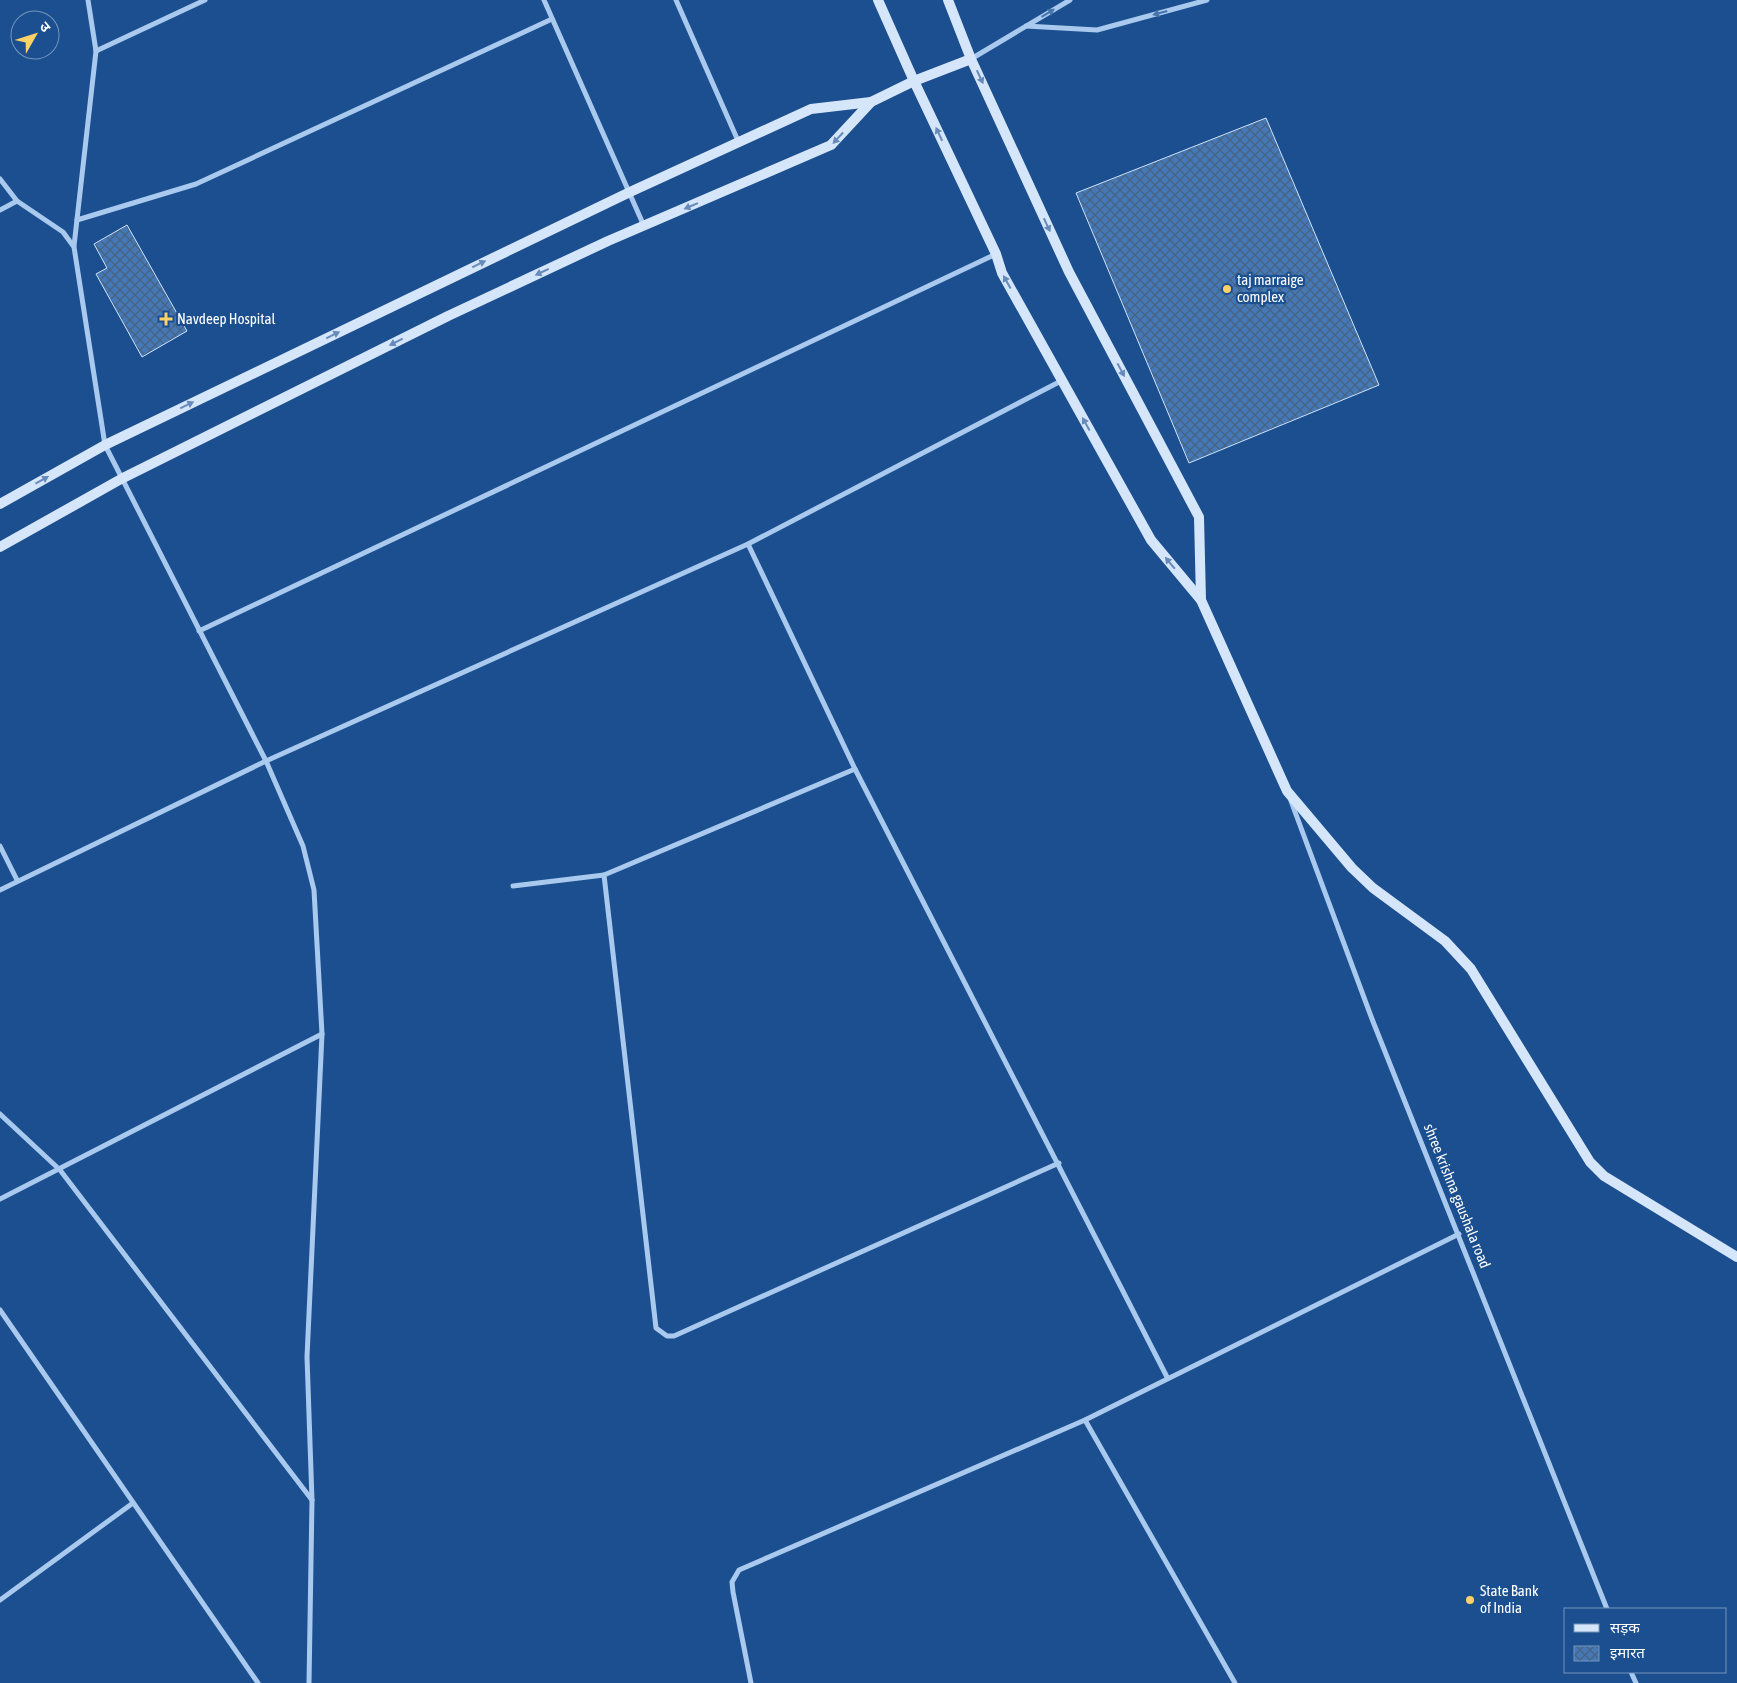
<svg xmlns="http://www.w3.org/2000/svg" width="1737" height="1683" font-family="'Asap Condensed','Noto Sans Devanagari',sans-serif">
<style>
.building{fill:url(#building-cross-hatch);stroke:#cfe3fa}
.lines{fill:none;stroke-linecap:round;stroke-linejoin:round}
.street{stroke:#a9c9ee;stroke-width:5}
.secondary{stroke:#d6e6fa;stroke-width:10}
.oneway{fill:#4674ac}
.oneway2{fill:#668bba}
.poi-dot{fill:#ffd166;stroke:#1b4f8f;stroke-width:2}
.labels{text-anchor:middle;stroke-width:4.5;stroke-linejoin:round;paint-order:stroke}
.poi-label{font-size:15px;fill:#fff;stroke:#1b4f8f;text-anchor:start}
.street-label{font-size:15px;fill:#fff;stroke:#1b4f8f}
</style>
<defs>
<pattern id="building-cross-hatch" width="8" height="8" patternUnits="userSpaceOnUse" patternTransform="scale(1.25)"><rect width="8" height="8" fill="#4478b7"/><path d="M0 0l8 8M0 8l8-8" fill="none" stroke="#486282"/></pattern>
</defs>
<rect width="100%" height="100%" fill="#1b4f8f"/>
<g class="building">
<path d="M1266 118 1379 385 1189 463 1076 193Z"/>
<path d="M127 225 187 331 142 357 96 274 107 268 94 244Z"/>
</g>
<g class="lines">
<g class="street">
<path d="M544 0 644 226"/>
<path d="M676 0 739 143"/>
<path d="M1026 26 1097 30 1207 0"/>
<path d="M96 51 205 0"/>
<path d="M971 59 1070 0"/>
<path d="M0 179 17 201 63 232 74 247 105 445 266 761 303 846 314 890 322 1034 307 1357 312 1500 309 1683"/>
<path d="M0 210 17 201"/>
<path d="M77 220 196 184 552 19"/>
<path d="M74 246 96 51 88 0"/>
<path d="M748 544 855 769 1167 1377"/>
<path d="M199 631 996 254"/>
<path d="M855 769 604 875 656 1328 667 1336H674L1059 1163"/>
<path d="M1291 801 1372 1019 1607 1609"/>
<path d="M0 846 17 880"/>
<path d="M513 886 604 875"/>
<path d="M0 890 266 761 748 544 1061 381"/>
<path d="M0 1114 60 1170 312 1500"/>
<path d="M0 1199 322 1034"/>
<path d="M0 1310 258 1683"/>
<path d="M1085 1420 1235 1683"/>
<path d="M0 1600 133 1503"/>
<path d="M1631 1672 1636 1683"/>
<path d="M751 1683 733 1592 732 1582 739 1570 1085 1420 1459 1234"/>
</g>
<g class="secondary">
<path d="M878 0 914 81 996 254 1002 273 1151 540 1201 600 1287 791 1352 868 1373 888 1445 941 1471 969 1590 1162 1604 1176 1737 1257"/>
<path d="M948 0 971 59 1069 272 1199 517 1201 600"/>
<path d="M0 504 105 445 630 192 811 109 871 102"/>
<path d="M0 547 121 479 448 316 608 241 831 145 871 102 914 81 971 59"/>
</g>
</g>
<defs><path id="oneway-solid" d="M-6-.8H1V-3.2L6.5 0L1 3.2V.8H-6Z" transform="scale(1.25)"/></defs>
<g class="oneway">
<use href="#oneway-solid" transform="translate(1048 13) rotate(-31)"/>
<use href="#oneway-solid" transform="translate(1160 13) rotate(165)"/>
</g>
<g class="oneway2">
<use href="#oneway-solid" transform="translate(980 77) rotate(65)"/>
<use href="#oneway-solid" transform="translate(939 134) rotate(-115)"/>
<use href="#oneway-solid" transform="translate(838 138) rotate(133)"/>
<use href="#oneway-solid" transform="translate(691 206) rotate(157)"/>
<use href="#oneway-solid" transform="translate(1047 225) rotate(65)"/>
<use href="#oneway-solid" transform="translate(479 264) rotate(-26)"/>
<use href="#oneway-solid" transform="translate(542 272) rotate(155)"/>
<use href="#oneway-solid" transform="translate(1007 282) rotate(-119)"/>
<use href="#oneway-solid" transform="translate(333 335) rotate(-26)"/>
<use href="#oneway-solid" transform="translate(396 342) rotate(153)"/>
<use href="#oneway-solid" transform="translate(1121 370) rotate(62)"/>
<use href="#oneway-solid" transform="translate(187 405) rotate(-26)"/>
<use href="#oneway-solid" transform="translate(1086 424) rotate(-119)"/>
<use href="#oneway-solid" transform="translate(42 480) rotate(-29)"/>
<use href="#oneway-solid" transform="translate(1170 563) rotate(-130)"/>
</g>
<g class="poi-dot">
<circle cx="1227" cy="289" r="5"/>
<path d="M163.5 311.5h5v5h5v5h-5v5h-5v-5h-5v-5h5z"/>
<circle cx="1470" cy="1600" r="5"/>
</g>
<g class="labels">
<g class="poi-label">
<text x="1237" y="285">taj marraige<tspan x="1237" dy="17">complex</tspan></text>
<text x="177" y="324">Navdeep Hospital</text>
<text x="1480" y="1596">State Bank<tspan x="1480" dy="17">of India</tspan></text>
</g>
<g class="street-label">
<text transform="translate(1457 1196) rotate(68)" y="5">shree krishna gaushala road</text>
</g>
</g>
<rect x="1564" y="1608" width="162" height="65" fill="#1b4f8f" stroke="#7695bc"/>
<rect x="1574" y="1624" width="25" height="8" fill="#d6e6fa" stroke="#7695bc"/>
<text x="1610" y="1633" font-size="15" fill="#ffffff">सड़क</text>
<rect x="1574" y="1646" width="25" height="15" fill="url(#building-cross-hatch)" stroke="#7695bc"/>
<text x="1610" y="1658" font-size="15" fill="#ffffff">इमारत</text>
<g transform="translate(35 35) rotate(51)"><circle r="24" fill="#1b4f8f" stroke="#7695bc"/>
<path d="M0-4L9 19L0 12L-9 19Z" fill="#ffd166"/>
<text y="-8" font-size="14" font-weight="bold" text-anchor="middle" fill="#ffffff">उ</text>
</g>
</svg>
